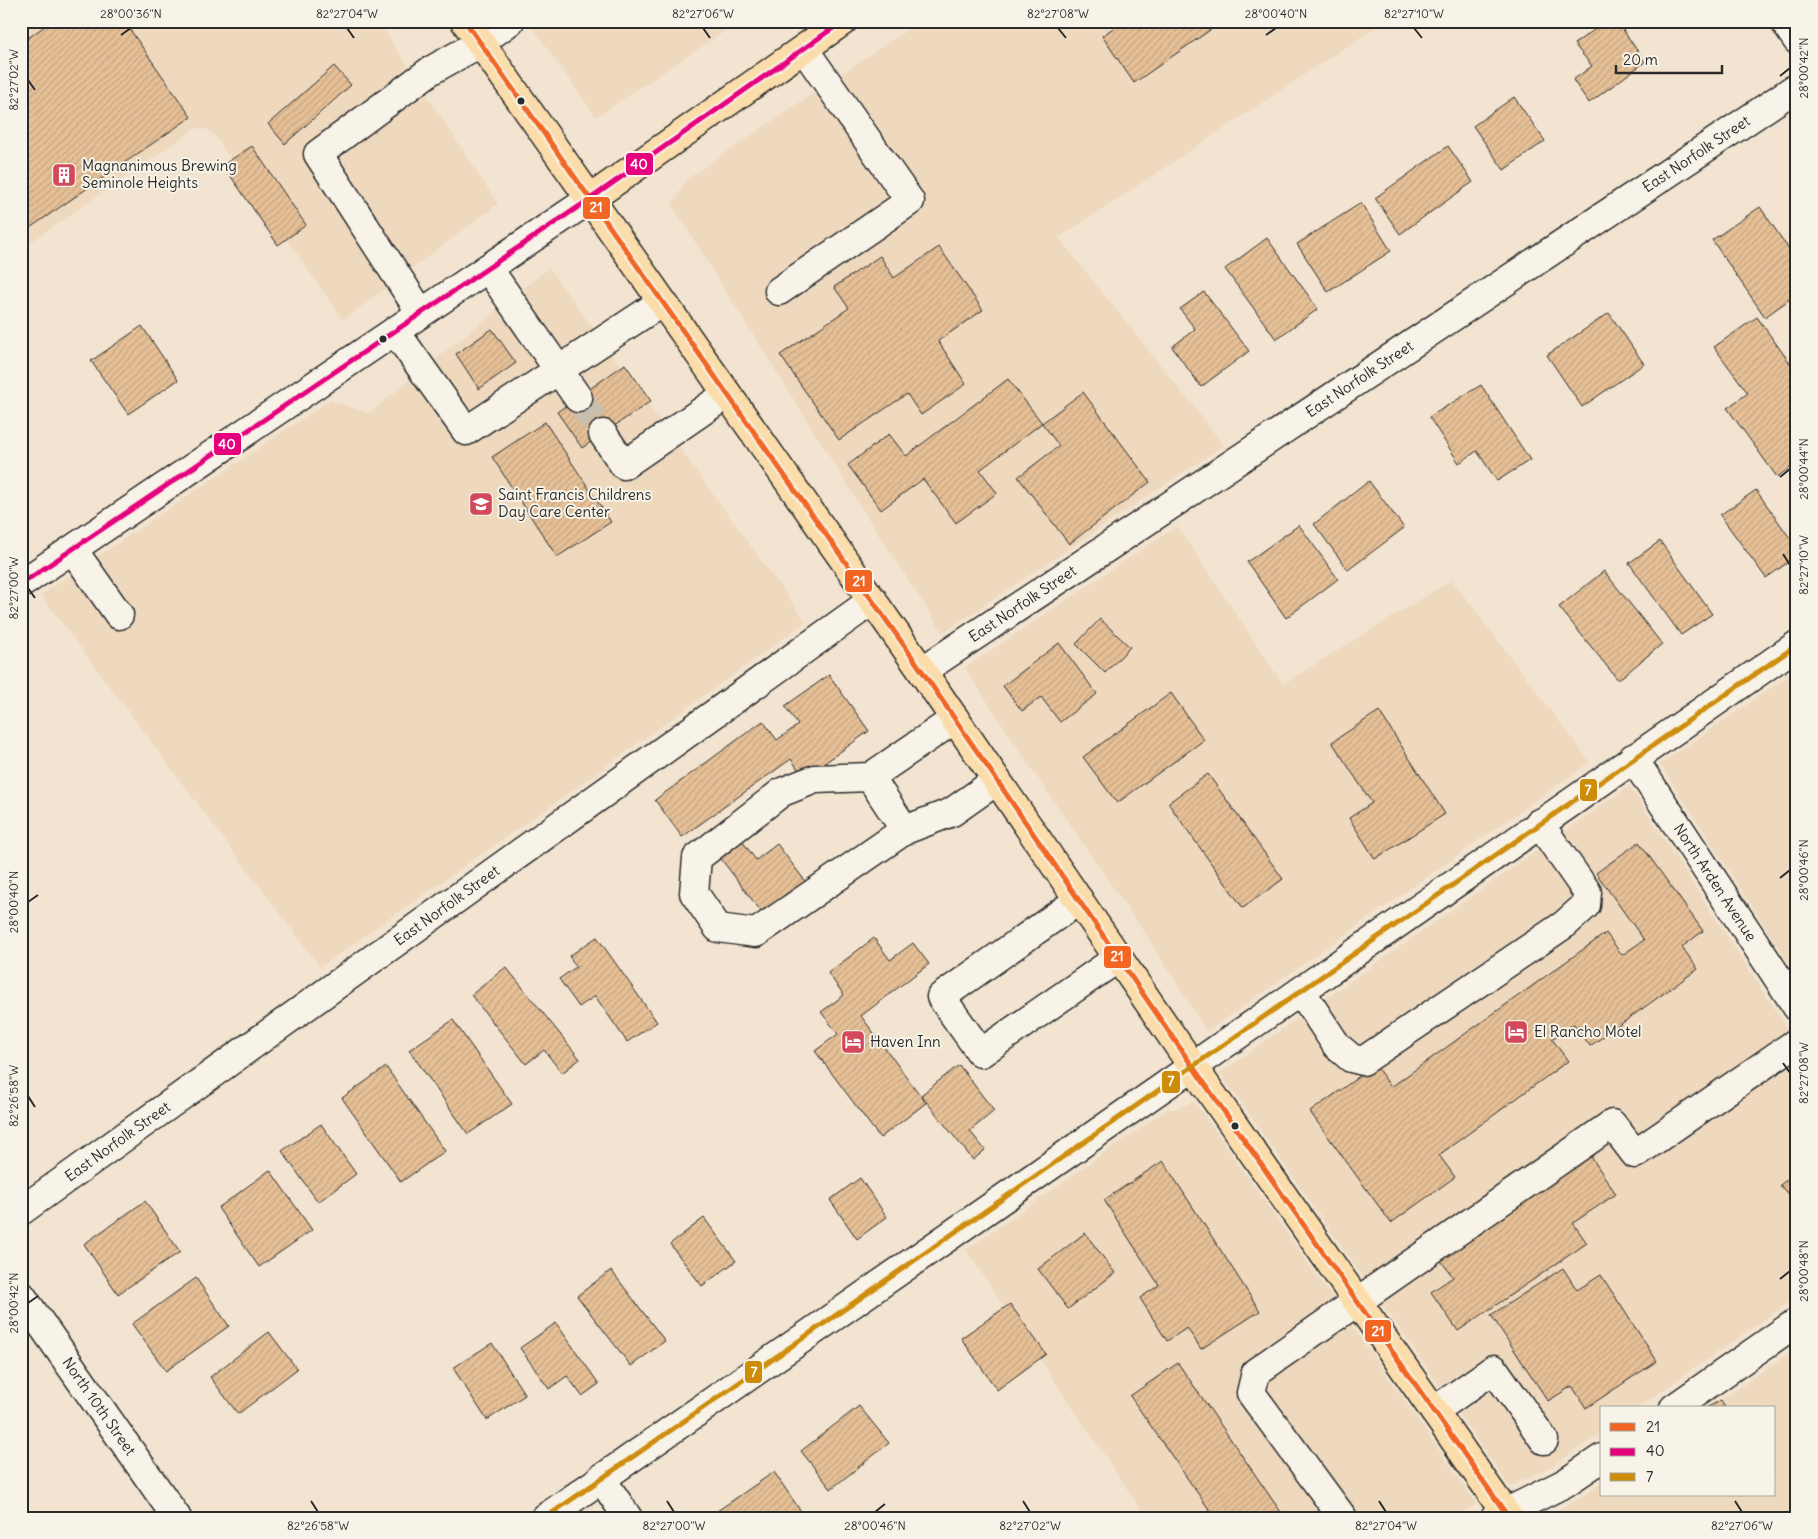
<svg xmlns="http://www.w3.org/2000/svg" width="1818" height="1539" font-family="Delius,sans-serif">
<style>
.built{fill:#eed9bf}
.building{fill:url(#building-hatch);stroke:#2b2b2b}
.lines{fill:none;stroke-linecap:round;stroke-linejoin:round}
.minor-tunnel{stroke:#cabfaf;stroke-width:28;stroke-dasharray:28 14;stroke-linecap:butt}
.minor-casing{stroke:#2b2b2b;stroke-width:31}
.major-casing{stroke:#2b2b2b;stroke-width:31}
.minor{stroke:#f7f3e8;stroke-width:28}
.major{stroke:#fbddab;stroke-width:28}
.bus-1-casing{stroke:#f7f3e8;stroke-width:9}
.bus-2-casing{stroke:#f7f3e8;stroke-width:9}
.bus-3-casing{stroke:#f7f3e8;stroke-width:9}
.bus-1{stroke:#f26522;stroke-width:5}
.bus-2{stroke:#e5007d;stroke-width:5}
.bus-3{stroke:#ce8d09;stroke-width:5}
.ticks{fill:none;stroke:#2b2b2b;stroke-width:2}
.bus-dot{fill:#2b2b2b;stroke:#f7f3e8;stroke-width:2}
.labels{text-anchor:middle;stroke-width:4;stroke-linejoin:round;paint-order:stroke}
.street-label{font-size:15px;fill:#2b2b2b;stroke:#f7f3e8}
.poi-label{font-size:15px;fill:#2b2b2b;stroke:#f7f3e8;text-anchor:start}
.line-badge{stroke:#f7f3e8;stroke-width:2}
.badge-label{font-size:14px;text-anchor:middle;font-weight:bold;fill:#fff}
.neatline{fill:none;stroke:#2b2b2b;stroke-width:2}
.ticks-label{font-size:12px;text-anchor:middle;fill:#2b2b2b}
</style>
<defs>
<pattern id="building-hatch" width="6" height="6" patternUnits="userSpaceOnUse" patternTransform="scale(1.25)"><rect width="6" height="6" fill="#e6c097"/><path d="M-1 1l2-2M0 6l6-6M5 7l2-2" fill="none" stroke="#c5a582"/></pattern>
</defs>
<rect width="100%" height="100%" fill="#f2e4d0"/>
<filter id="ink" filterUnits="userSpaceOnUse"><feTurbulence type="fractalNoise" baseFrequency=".02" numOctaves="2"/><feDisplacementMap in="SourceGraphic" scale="10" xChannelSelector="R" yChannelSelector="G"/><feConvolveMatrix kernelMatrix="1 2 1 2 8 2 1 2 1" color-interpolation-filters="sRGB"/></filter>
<g filter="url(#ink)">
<g class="built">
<path d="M21 21H378L498 204 343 320 214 135 206 129 196 128 21 249Z"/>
<path d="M528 21H740L596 117Z"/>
<path d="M920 21H1385L1059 238 1224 445 943 633 873 526 672 205 687 179Z"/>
<path d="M549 268 806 622 559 800 320 967 41 595 330 400 369 413Z"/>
<path d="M1177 526 1283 684 1452 580 1590 762 1207 1032 1152 944 1033 771 965 668Z"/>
<path d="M1797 670V976L1660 764Z"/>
<path d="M1629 786 1797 1043V1297L1637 1408H1602V1432L1554 1465 1510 1487 1220 1073Z"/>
<path d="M1195 1102 1477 1504 1451 1518H1147L966 1250 1169 1108 1171 1110Z"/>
<path d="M1797 1347V1518H1542L1577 1500 1602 1483V1495H1774V1408H1710Z"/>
</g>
<g class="building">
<path d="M52 21H124L191 117 21 234V43Z"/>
<path d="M1123 21H1223L1134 83 1102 36Z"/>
<path d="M1607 21H1617L1645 62 1589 103 1573 80 1592 66 1574 44Z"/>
<path d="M334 66 351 85 285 144 268 124Z"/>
<path d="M1514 97 1545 141 1504 170 1473 126Z"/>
<path d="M252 146 306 225 278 245 223 165Z"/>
<path d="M1448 146 1473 182 1400 234 1375 198Z"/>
<path d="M1361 203 1391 251 1328 292 1297 244Z"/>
<path d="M1760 207 1797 261V294L1765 317 1712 240Z"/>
<path d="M1267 238 1318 309 1276 339 1225 269Z"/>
<path d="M939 247 983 310 938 341 966 384 921 415 907 394 839 440 780 355 849 308 834 287 880 256 894 278Z"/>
<path d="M1204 292 1249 351 1201 387 1172 347 1195 329 1180 309Z"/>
<path d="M1609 313 1644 364 1582 407 1547 355Z"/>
<path d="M1757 317 1797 373V463L1777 477 1727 408 1748 393 1714 347Z"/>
<path d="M142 326 178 380 128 414 91 361Z"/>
<path d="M492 329 516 363 479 389 456 354Z"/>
<path d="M625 364 651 401 582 448 557 412Z"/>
<path d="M1008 379 1042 423 980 470 997 493 956 523 923 479 881 510 848 465 889 434 906 456Z"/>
<path d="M1481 385 1530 460 1497 481 1477 451 1459 463 1429 417Z"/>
<path d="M1083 392 1150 482 1069 544 1018 477 1059 446 1042 423Z"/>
<path d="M545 422 611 522 557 557 492 457Z"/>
<path d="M1369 481 1404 528 1348 570 1314 524Z"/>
<path d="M1756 490 1797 548V556L1766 578 1720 515Z"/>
<path d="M1299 525 1338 579 1286 618 1247 562Z"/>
<path d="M1660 541 1712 614 1681 635 1629 563Z"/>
<path d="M1604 571 1662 644 1618 680 1559 607Z"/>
<path d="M1100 619 1130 647 1105 673 1076 644Z"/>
<path d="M1059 643 1097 694 1060 722 1041 697 1022 711 1003 686Z"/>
<path d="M829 675 869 731 804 778 791 759 682 837 655 800 763 721 777 740 798 725 785 706Z"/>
<path d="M1171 693 1204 740 1117 803 1083 757Z"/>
<path d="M1379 711 1445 814 1375 859 1349 818 1372 803 1332 742Z"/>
<path d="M1208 774 1283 879 1243 908 1168 803Z"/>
<path d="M740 838 756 860 777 844 809 886 766 918 718 855Z"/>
<path d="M1639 842 1703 931 1682 947 1698 969 1590 1046 1574 1024 1552 1039 1568 1061 1439 1155 1455 1177 1391 1223 1310 1112 1375 1065 1391 1087 1606 933 1622 955 1644 940 1596 873Z"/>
<path d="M597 937 657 1022 627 1042 595 996 579 1007 559 979 576 967 569 956Z"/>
<path d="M874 938 890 960 913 943 929 964 861 1016 926 1103 880 1138 815 1051 838 1034 821 1012 844 995 828 973Z"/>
<path d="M506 967 580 1059 562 1073 544 1050 526 1064 471 995Z"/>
<path d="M453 1020 512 1104 468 1134 409 1050Z"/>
<path d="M959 1065 994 1111 970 1131 985 1150 973 1160 921 1095Z"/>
<path d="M386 1067 445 1151 401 1182 342 1098Z"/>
<path d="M321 1124 356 1174 318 1202 282 1151Z"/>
<path d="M1590 1155 1616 1194 1573 1223 1587 1243 1458 1331 1431 1292 1453 1277 1439 1258Z"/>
<path d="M1163 1161 1260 1311 1201 1349 1187 1328 1167 1341 1140 1298 1159 1285 1104 1200Z"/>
<path d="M270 1170 312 1230 259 1267 218 1208Z"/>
<path d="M1797 1172V1205L1780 1185Z"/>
<path d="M860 1178 887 1217 857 1239 830 1200Z"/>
<path d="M145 1201 180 1252 118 1294 84 1244Z"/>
<path d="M704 1218 736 1261 702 1286 670 1244Z"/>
<path d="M1085 1233 1115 1273 1068 1309 1038 1269Z"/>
<path d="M1563 1268 1577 1290 1601 1275 1657 1361 1586 1408 1572 1386 1548 1401 1491 1315Z"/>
<path d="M611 1270 665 1341 631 1366 577 1296Z"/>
<path d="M196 1278 229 1326 166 1371 132 1324Z"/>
<path d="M1010 1304 1046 1354 997 1390 961 1338Z"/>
<path d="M556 1323 599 1384 582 1396 567 1376 549 1389 520 1348Z"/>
<path d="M269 1332 297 1369 238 1414 210 1377Z"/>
<path d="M492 1343 525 1395 487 1420 453 1368Z"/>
<path d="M1178 1363 1285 1518H1215L1130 1396Z"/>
<path d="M1721 1400 1725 1408H1706Z"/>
<path d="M859 1406 889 1443 831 1489 801 1451Z"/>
<path d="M774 1472 804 1516 802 1518H707Z"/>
</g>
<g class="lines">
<path class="minor-tunnel" d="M578 398 603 434"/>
<defs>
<g id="minor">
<path d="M1784 21 1797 40"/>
<path d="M488 268 578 398"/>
<path d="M779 291 910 201 804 49"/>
<path d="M421 313 318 154 430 71 480 43 510 21"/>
<path d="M395 331 466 431 662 302"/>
<path d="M603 434 624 465 727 394"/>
<path d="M73 550 119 615"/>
<path d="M21 584 590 199"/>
<path id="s1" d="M922 671 1797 87"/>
<path d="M955 719 870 777 815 779 782 792 697 858 694 893 718 928 756 933 905 830 952 812 996 781"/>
<path id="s2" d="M1633 758 1797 1007"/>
<path d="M870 777 905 830"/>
<path d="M1079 900 941 997 981 1053 1118 958"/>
<path d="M1301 991 1337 1046 1351 1058 1363 1061 1565 924 1586 905 1587 892 1539 823"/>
<path id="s3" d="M21 1211 873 600"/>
<path id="s4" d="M21 1295 177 1518"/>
<path d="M1674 1408 1797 1322"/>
<path d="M1434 1411 1494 1369 1544 1440"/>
<path d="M601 1478 628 1518"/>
<path d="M545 1518 1797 645"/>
<path d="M1343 1518 1251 1393 1256 1372 1612 1124 1635 1154 1797 1042"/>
<path d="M1495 1518 1565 1483 1602 1458"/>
</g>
<g id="major">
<path d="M465 21 922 671 1193 1067 1509 1518"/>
<path d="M590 199 843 21"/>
</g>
</defs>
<use href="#minor" class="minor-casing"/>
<use href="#major" class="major-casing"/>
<use href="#minor" class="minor"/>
<use href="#major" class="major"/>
<defs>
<path id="bus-1" d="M465 21 922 671 1193 1067 1509 1518"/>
<path id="bus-2" d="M21 584 590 199 843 21"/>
<path id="bus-3" d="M545 1518 1797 645"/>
</defs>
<use href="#bus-1" class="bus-1-casing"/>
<use href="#bus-2" class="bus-2-casing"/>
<use href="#bus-3" class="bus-3-casing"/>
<use href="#bus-1" class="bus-1"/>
<use href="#bus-2" class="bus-2"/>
<use href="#bus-3" class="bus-3"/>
</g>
</g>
<path class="ticks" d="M347 28 354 38M703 28 710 38M1058 28 1066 38M1414 28 1422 38M121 35 131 28M1266 35 1276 28M1780 76 1790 68M28 80 35 90M1780 477 1790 469M1783 554 1790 565M28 588 35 598M1780 878 1790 870M28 902 38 895M1783 1063 1790 1073M28 1096 35 1107M1780 1279 1790 1271M28 1303 38 1296M311 1501 318 1512M667 1501 674 1512M1023 1501 1030 1512M1379 1501 1386 1512M1735 1501 1742 1512M875 1512 885 1504"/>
<defs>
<symbol id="building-square" viewBox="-11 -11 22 22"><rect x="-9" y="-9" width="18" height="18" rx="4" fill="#d1495b" stroke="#f7f3e8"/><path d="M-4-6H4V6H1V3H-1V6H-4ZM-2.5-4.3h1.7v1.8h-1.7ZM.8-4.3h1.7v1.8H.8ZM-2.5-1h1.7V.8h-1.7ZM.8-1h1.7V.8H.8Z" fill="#fff"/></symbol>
<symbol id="school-square" viewBox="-11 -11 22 22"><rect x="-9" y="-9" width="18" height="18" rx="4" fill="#d1495b" stroke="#f7f3e8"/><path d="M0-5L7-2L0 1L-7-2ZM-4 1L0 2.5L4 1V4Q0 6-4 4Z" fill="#fff"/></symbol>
<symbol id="hotel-square" viewBox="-11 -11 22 22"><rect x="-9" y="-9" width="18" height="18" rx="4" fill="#d1495b" stroke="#f7f3e8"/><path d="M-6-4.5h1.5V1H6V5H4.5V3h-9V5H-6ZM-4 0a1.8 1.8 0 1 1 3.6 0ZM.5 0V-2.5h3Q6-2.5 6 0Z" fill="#fff"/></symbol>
</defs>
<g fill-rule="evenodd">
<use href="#building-square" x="50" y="161" width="28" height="28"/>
<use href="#school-square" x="467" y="490" width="28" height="28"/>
<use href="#hotel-square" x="1502" y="1018" width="28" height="28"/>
<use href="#hotel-square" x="839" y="1028" width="28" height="28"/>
</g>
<g class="bus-dot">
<circle cx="521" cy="101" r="4.5"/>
<circle cx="383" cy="339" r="4.5"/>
<circle cx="1235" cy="1126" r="4.5"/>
</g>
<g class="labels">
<g class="street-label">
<text dy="5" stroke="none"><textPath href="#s1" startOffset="931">East Norfolk Street</textPath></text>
<text dy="5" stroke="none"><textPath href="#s1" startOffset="526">East Norfolk Street</textPath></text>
<text dy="5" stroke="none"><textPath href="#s1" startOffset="121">East Norfolk Street</textPath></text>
<text dy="5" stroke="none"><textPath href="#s2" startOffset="149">North Arden Avenue</textPath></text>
<text dy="5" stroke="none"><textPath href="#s3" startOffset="524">East Norfolk Street</textPath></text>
<text dy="5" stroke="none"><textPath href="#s3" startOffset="119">East Norfolk Street</textPath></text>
<text dy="5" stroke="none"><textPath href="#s4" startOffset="136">North 10th Street</textPath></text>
</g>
<g class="poi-label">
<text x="82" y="171">Magnanimous Brewing<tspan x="82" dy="17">Seminole Heights</tspan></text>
<text x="498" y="500">Saint Francis Childrens<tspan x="498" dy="17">Day Care Center</tspan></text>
<text x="1534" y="1037">El Rancho Motel</text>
<text x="870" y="1047">Haven Inn</text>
</g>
</g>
<g class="line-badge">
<rect x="625" y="152" width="29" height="24" rx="5" fill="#e5007d"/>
<rect x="582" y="196" width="29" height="24" rx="5" fill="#f26522"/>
<rect x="213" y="432" width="29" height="24" rx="5" fill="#e5007d"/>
<rect x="844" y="569" width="29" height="24" rx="5" fill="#f26522"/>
<rect x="1579" y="778" width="19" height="24" rx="5" fill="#ce8d09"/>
<rect x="1103" y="945" width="29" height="24" rx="5" fill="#f26522"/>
<rect x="1161" y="1070" width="20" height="24" rx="5" fill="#ce8d09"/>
<rect x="1364" y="1319" width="28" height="24" rx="5" fill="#f26522"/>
<rect x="744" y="1360" width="19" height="24" rx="5" fill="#ce8d09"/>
</g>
<g class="badge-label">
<text x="639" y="169">40</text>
<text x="596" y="212">21</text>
<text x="227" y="449">40</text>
<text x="859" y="586">21</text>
<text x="1588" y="795">7</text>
<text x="1117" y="961">21</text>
<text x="1171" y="1086">7</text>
<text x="1378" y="1336">21</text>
<text x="754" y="1377">7</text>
</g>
<rect width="1818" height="1539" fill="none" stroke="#f7f3e8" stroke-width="55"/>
<rect x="1600" y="1406" width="175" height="90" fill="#f7f3e8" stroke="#a5a39c"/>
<rect x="1610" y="1423" width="25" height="8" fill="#f26522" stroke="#a5a39c"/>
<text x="1646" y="1432" font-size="15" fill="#2b2b2b">21</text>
<rect x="1610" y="1448" width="25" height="8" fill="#e5007d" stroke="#a5a39c"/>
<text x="1646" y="1456" font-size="15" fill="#2b2b2b">40</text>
<rect x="1610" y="1473" width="25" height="8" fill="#ce8d09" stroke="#a5a39c"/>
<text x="1646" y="1482" font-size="15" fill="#2b2b2b">7</text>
<path d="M1616 65v8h106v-8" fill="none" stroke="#2b2b2b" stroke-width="2.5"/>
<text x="1623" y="65" font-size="15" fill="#2b2b2b" stroke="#f7f3e8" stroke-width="4" paint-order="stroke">20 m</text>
<rect x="28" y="28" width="1762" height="1484" class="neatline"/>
<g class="ticks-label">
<text x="131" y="18">28°00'36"N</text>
<text x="347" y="18">82°27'04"W</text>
<text x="703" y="18">82°27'06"W</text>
<text x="1058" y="18">82°27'08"W</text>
<text x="1276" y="18">28°00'40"N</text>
<text x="1414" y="18">82°27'10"W</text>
<text transform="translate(1804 68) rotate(-90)" y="4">28°00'42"N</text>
<text transform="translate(14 80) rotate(-90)" y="4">82°27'02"W</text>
<text transform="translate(1804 469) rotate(-90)" y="4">28°00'44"N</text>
<text transform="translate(1804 565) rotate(-90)" y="4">82°27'10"W</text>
<text transform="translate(14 588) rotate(-90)" y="4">82°27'00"W</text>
<text transform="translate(1804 870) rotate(-90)" y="4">28°00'46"N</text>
<text transform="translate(14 902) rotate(-90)" y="4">28°00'40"N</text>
<text transform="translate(1804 1073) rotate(-90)" y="4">82°27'08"W</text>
<text transform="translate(14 1096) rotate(-90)" y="4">82°26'58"W</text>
<text transform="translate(1804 1271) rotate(-90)" y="4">28°00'48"N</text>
<text transform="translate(14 1303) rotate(-90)" y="4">28°00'42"N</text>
<text x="318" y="1530">82°26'58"W</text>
<text x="674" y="1530">82°27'00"W</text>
<text x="875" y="1530">28°00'46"N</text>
<text x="1030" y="1530">82°27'02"W</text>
<text x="1386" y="1530">82°27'04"W</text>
<text x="1742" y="1530">82°27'06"W</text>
</g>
</svg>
